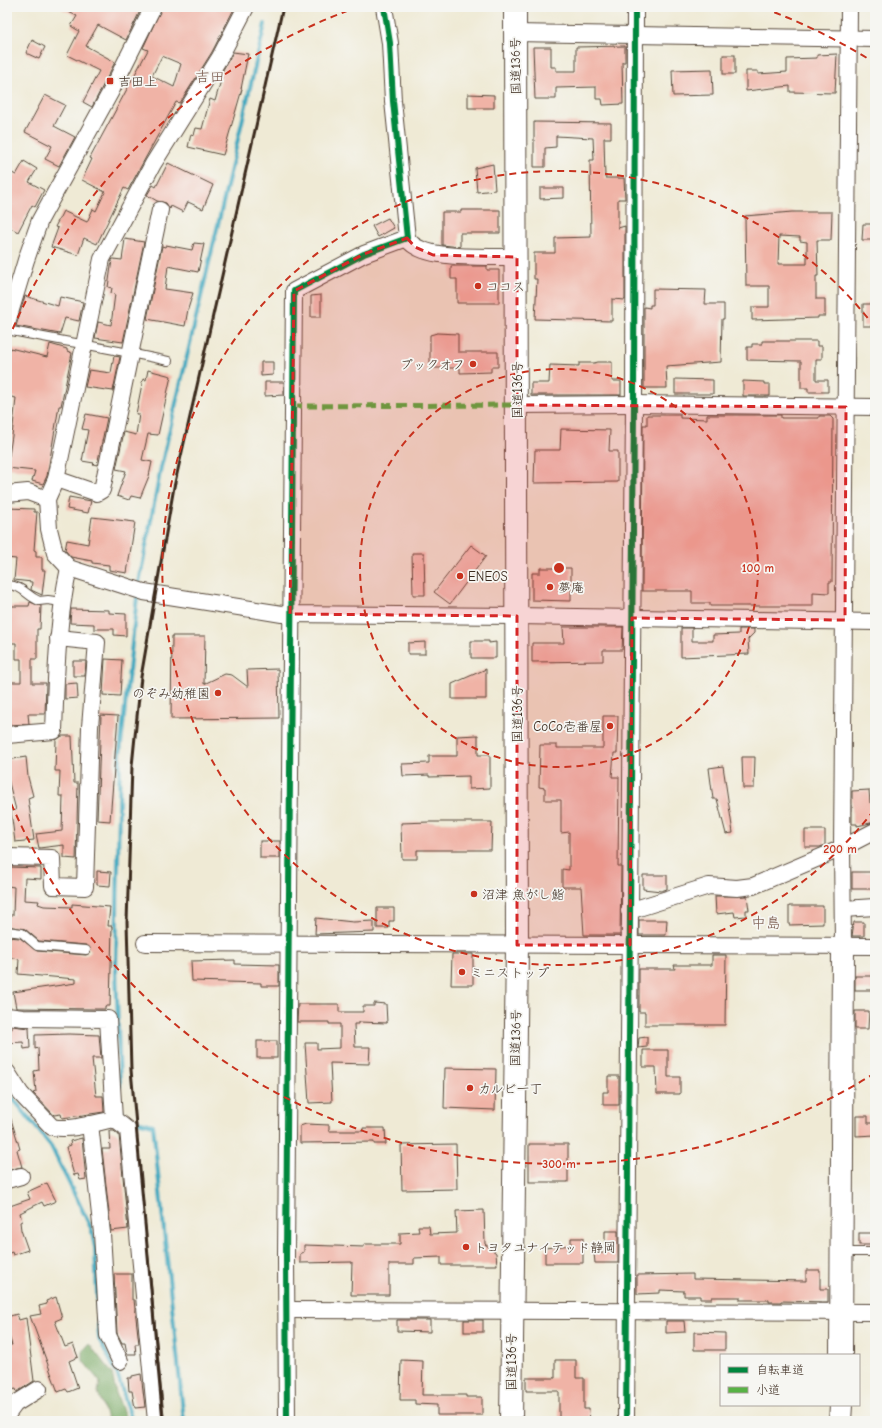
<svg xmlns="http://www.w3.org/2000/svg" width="882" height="1428" font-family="'Comic Neue','Klee One',sans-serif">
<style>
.forest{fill:#78a963;stroke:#5a6a40}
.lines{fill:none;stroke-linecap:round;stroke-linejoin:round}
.stream{stroke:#3fa8bf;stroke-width:4}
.building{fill:#f0b3a6;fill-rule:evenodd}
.lane-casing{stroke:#564739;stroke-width:10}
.street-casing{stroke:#564739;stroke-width:18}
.secondary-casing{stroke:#564739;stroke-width:24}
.highway-casing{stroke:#564739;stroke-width:24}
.lane{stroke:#fff;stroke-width:8}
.street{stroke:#fff;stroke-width:16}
.secondary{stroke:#fff;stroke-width:22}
.highway{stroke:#fff;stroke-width:22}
.rail{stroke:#3b2a1e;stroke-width:3}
.quiet{stroke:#57b245;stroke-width:5;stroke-dasharray:10 5;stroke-linecap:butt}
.cycleway-casing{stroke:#f6f6f2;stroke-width:8}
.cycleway{stroke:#00873e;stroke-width:6}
.marked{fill:#d62828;fill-opacity:0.2;stroke:#d62828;stroke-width:3;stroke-dasharray:8 5;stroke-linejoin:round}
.ring{fill:none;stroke:#c8321e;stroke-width:2;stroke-dasharray:7 5}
.poi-dot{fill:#c8321e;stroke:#f6f6f2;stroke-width:1.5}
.labels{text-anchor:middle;stroke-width:3.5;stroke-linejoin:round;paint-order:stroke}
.street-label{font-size:13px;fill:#3b2a1e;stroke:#f6f6f2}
.poi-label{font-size:13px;fill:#3b2a1e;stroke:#f6f6f2;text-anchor:start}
.quarter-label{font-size:15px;fill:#7a5a4e;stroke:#f6f6f2}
.centre{fill:#c8321e;stroke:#f6f6f2;stroke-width:2}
.ring-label{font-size:12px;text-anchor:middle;font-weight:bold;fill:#c8321e;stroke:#f6f6f2;stroke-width:3.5;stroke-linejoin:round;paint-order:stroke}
</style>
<rect width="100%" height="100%" fill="#f6f6f2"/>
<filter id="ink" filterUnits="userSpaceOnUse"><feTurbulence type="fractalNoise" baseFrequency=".025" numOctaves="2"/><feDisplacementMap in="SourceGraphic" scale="8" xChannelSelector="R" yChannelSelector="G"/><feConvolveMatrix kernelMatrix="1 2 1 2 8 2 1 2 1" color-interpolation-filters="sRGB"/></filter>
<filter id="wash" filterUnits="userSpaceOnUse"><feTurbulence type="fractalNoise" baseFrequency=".012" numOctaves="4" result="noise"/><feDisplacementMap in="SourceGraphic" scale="16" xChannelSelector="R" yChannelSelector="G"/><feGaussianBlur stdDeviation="0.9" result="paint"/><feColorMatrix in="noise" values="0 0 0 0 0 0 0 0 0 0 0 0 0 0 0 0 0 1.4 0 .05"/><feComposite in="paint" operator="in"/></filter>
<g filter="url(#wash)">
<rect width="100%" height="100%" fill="#efead5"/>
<path class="forest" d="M89 1344 112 1373 116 1393 127 1421H108L107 1419 98 1392 100 1382 83 1361V1351Z"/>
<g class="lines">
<g class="stream">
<path d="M139 583 161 467 265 24"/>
<path d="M120 1086 116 968 120 753 137 597"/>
<path d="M7 1091 51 1146 91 1228 95 1247 99 1339 117 1373 132 1421"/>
<path d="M121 1109 124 1118 153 1125 184 1421"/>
</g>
</g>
<g id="blocks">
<g class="building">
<path d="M58 7H142L126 40 98 25 86 46 115 62 92 107 83 102 99 71 67 55 79 31 71 26 77 16Z"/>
<path d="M162 7H235L212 52 180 103 176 102 128 190 124 188 97 244 84 238 78 255 51 247 58 228 55 227 63 211 87 222 93 209 96 211 105 192 82 180 92 159 90 158 148 50 143 48ZM162 56 181 64 174 87 152 76Z"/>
<path d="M32 40 45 47 39 59 26 53Z"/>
<path d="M625 46V62H622L623 104 603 105 602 99H596V87L556 88V99H535L533 47H551V67H556V71H576V47Z"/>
<path d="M233 52 248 54 241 89H242L223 155 188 147 191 134 194 135 196 128 202 129 210 99 215 101 222 77H219Z"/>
<path d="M837 54 835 93 790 92V86L746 91V71H758V74L787 72V59L817 58V55Z"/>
<rect x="723" y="55" width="12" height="19"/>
<path d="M712 69 713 95 673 96 672 70Z"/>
<path d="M468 94 494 95V108H468Z"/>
<path d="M45 95 65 105 54 126 75 137 59 166 45 159 52 146 25 132Z"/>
<path d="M534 122 611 123V138H604L605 178H624L625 199H618V228L625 226V300L612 299V321L535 319 537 279H534V253H555V238L591 237 590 160H594L593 138 556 136V147L545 148V167H534Z"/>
<path d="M24 161 37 169 29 182 44 190 35 207 32 205 18 232 7 226V183L12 173 16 175Z"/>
<path d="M168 163 213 185 203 209 188 202 183 212 171 206 170 209 166 203 157 201 147 195 153 185 156 187Z"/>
<path d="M493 164 495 190 477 192 475 168Z"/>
<path d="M540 188H564V198L540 199Z"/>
<path d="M461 210H500V233H460V247L442 245V212H461Z"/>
<path d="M792 212H832L831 240H817L818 276H816V299H825V316H818V318L752 320V307H769V286H746L745 216ZM779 236 800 237V241L807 242V264H778Z"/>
<path d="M388 218 394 228 378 237 372 226Z"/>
<path d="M863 224H875V240H862Z"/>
<path d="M125 239 144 242 123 342 95 338 98 322 111 325 115 294 111 293 112 288 108 287 112 260 113 259 122 260Z"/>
<path d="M194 243 204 244 198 272 168 266 165 289 193 293 188 309 185 326 147 319 162 246 165 247 166 245 192 250Z"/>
<path d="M451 266H487V270H499V303H457V279H451Z"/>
<path d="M653 289 706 290 705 304H724V319H722L721 362 666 366 667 388H644V307L650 308V305H653Z"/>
<path d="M321 295V317H311V296Z"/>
<path d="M25 296 58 306 60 297 83 302 79 321 65 318 60 334 16 326Z"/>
<rect x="863" y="304" width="12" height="22"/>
<path d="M437 333 458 334V352H498V367H491V372L460 373V368H430V335Z"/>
<path d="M762 341H817V346H822V359H816V380H828V392H808V388H801V361L747 360V347H752V344H762Z"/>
<path d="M50 344 67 349V351L72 353 61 406H59L47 476 43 484 32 481 35 471 7 468V456H9L12 436 16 398 7 396V362L10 348 47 357Z"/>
<path d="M114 356 120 357 113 391 85 387 89 370 111 373Z"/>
<path d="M261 362H273V375L261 376Z"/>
<path d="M598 362H612V381H621V395H531V383H549L550 365 579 366V363H594Z"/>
<path d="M148 370 171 376 158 435 148 434 142 460 152 462 149 476 140 498 131 496 129 500 117 496 126 471 116 469 124 432 136 435 139 414H136L143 379 146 380Z"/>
<path d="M675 379 713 380V394H675Z"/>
<path d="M743 381 764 382V384H770V396H743Z"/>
<path d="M265 382H284V395L265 396Z"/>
<path d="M86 414 107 418 97 465 93 464 94 463 82 461 88 430 82 429Z"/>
<path d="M647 415H680V418L707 419V415H781V418H819V416H830L833 419 832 582H829V593L813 592V606H710V603H692V591H642L643 425H647Z"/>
<path d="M561 429 610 430 609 451H618V482L534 483 535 450H560Z"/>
<path d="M69 497 91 501 88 513 67 509Z"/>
<path d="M7 508 34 509V512H37L34 550 36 551V557H42V570H45L42 595 31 590 32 582 14 580 16 559 7 558Z"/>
<path d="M92 517 135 522 127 573 109 570V565L92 563V561L71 557 65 550 67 540 88 544Z"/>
<path d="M471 545 486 556 450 604 434 592Z"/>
<path d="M412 553H424L425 595H413Z"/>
<path d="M540 568H571V601L532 600V573H540Z"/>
<path d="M30 602 41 606 40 629H37V659H32V683H46L45 714H28L29 724 7 725V682H21V659H16V643H8L7 606H29Z"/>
<path d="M71 609 109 610V613L126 614V636L114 635V629H94V624L70 623Z"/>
<path d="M563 627H623L622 650H603V661L532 662V643H564Z"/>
<path d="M681 628H692V641H713V635L739 634V629H754V633L748 639 749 654 681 657Z"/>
<path d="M172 636H205L204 684 225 674 232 675 248 687 247 670 278 669 279 718 171 719Z"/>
<path d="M471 641H489V643L496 642V658H471Z"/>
<path d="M425 642V654H408V643Z"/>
<path d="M105 659 122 660 120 696 103 695Z"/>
<path d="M73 661H86L85 676H73Z"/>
<path d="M486 669V699H452V684Z"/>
<path d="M77 683 78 698 65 699V684Z"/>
<path d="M101 715 118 716 110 821 97 820Z"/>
<path d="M603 716H618L617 753H614L612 777H619L618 866H621L620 935H584L581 887H562V869L569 870V832L561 833V800H545V788L539 787 540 745H557V748H603Z"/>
<path d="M478 735V755H490V788L469 789V776L429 777V775L403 776 402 764 429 763V756H457V736Z"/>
<path d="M62 736H72L74 783H78L76 859 64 858V845L39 848 36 834 62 831 63 796H59L60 771H55L56 740Z"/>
<path d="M26 757 28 777 33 796 28 798 34 840 15 842 11 811 16 810 7 775V760Z"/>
<path d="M742 757H755L754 788H743Z"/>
<path d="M723 766 733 833 726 834 717 799H713L709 768Z"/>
<path d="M869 790 870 803 875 800V822L857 826V824H852V791Z"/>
<path d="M429 822H492L491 850H417V859H402L401 823Z"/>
<path d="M805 830H825V845L820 847H805Z"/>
<rect x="260" y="841" width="20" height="17"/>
<path d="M8 867 41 868V879L25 878 24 900 39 901 38 904 44 906 72 907V904L110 907 108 926H112L110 1006H105V1009H93L16 1008 13 992 76 983V979L18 974 19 959 7 957V937L20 938 37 951 86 955 90 953 91 950 86 945 39 941 25 929 7 926V915H13L14 887 8 886Z"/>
<path d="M97 871 111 872 110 886 97 885Z"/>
<rect x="852" y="872" width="23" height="17"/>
<path d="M643 875H667V889L661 891 643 889Z"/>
<path d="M715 896H747L749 910H746V916L735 917 734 912 716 914Z"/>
<path d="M789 906H823V924L789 925Z"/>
<path d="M377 908H394V921H389V928H377Z"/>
<path d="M316 918 353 922 374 921V932L315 934Z"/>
<path d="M639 920H667L666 935H639Z"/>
<path d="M854 922H864V936H852Z"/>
<path d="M452 954H473V985H451Z"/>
<path d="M712 955H726L725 1025H645V1012H639V969H675L674 965H712Z"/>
<path d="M235 960V964L279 965V986H261V983L192 981 191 961Z"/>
<rect x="855" y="976" width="20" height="14"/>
<path d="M374 1003 386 1004 387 1023 359 1022V1024H354L355 1047H370L369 1064 330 1063 332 1102 309 1103 305 1043H317V1049L340 1048V1024H329V1022H297L298 1004H339V1012H363V1006H374Z"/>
<path d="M855 1011H869L868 1029H855Z"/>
<path d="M12 1026 29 1028 30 1048 24 1049 23 1042 7 1043V1030L12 1029Z"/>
<path d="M69 1034 99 1035 101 1058H92L96 1096H103L104 1112 62 1118 61 1114 54 1115 33 1093 36 1092 34 1071 39 1070 38 1048 35 1049V1035Z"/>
<path d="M647 1037V1047L638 1048 639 1038Z"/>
<rect x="257" y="1041" width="20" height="17"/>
<path d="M643 1050H668V1077H680V1094H657L656 1067H643Z"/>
<path d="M445 1068 496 1069 495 1110 444 1108Z"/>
<path d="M608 1076H619V1105H603V1092H608Z"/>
<path d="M10 1116 20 1149 17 1150 22 1167 7 1170V1117Z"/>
<path d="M856 1116H868V1123H875V1135L856 1136Z"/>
<path d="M306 1124 329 1125V1131H363V1128H385L386 1144H374V1142L300 1143V1126Z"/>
<path d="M109 1131H114L119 1135 128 1229 111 1231 102 1149H110Z"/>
<path d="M82 1138 86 1179 80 1180 78 1174 74 1175 66 1147 71 1145 70 1141Z"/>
<path d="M456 1144 457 1189 402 1190 401 1145Z"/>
<rect x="529" y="1144" width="39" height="38"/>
<path d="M47 1183 56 1201 44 1206 42 1202 20 1213 22 1221 20 1222 21 1230 28 1250 13 1255 12 1252 7 1254V1207L30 1199 27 1192Z"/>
<path d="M484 1210 485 1244 496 1253 497 1265H441V1257L414 1258V1264H389V1295H351L352 1262 300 1263V1254L304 1252V1245L364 1247V1244H400V1233L419 1232 418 1226H429L430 1234 457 1233 456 1211Z"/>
<path d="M605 1231H618V1263H595L594 1253H605Z"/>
<rect x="859" y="1233" width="16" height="12"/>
<path d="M571 1238H583V1263H545V1248L571 1245Z"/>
<path d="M806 1270H820V1289H828V1302L781 1301V1302H769V1300H740V1297H712V1299H700V1296H684V1291L660 1290V1293L637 1294V1275L693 1274V1279L806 1281Z"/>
<path d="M114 1274H132V1300H134L139 1344H135L136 1354H127L125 1343H122L117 1333Z"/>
<path d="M56 1297 62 1318 55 1321 65 1347 73 1344 78 1357 69 1361 78 1388 68 1392 66 1389 58 1392 30 1316 41 1314 39 1306 47 1304 46 1301Z"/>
<path d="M17 1314 19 1320 26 1318 34 1381 17 1392 16 1389 11 1390 8 1367H7V1345H12L7 1330V1317Z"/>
<path d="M397 1320H430V1332L397 1331Z"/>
<rect x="464" y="1320" width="19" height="12"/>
<path d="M666 1321H684L685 1332 666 1333Z"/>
<path d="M694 1332 725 1333V1350H694Z"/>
<path d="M401 1360 423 1361 422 1395H466V1397H482V1415H437V1405L415 1404V1400H400Z"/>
<path d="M555 1360H576V1378H584V1409H589L590 1421H559V1391H526V1378H555Z"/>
<path d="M141 1374 145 1407 135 1408 132 1391H129L128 1378H132V1376Z"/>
</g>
</g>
</g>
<g filter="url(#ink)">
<use href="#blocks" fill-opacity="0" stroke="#564739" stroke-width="1"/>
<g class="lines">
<defs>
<g id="lane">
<path d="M7 330C61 341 114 349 168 361"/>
<path d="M7 585C24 586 25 595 39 601L48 600 61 602"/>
<path d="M7 931 22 933 37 946 86 950"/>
<path d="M842 1252H875"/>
</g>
<g id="street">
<path d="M514 33 875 39"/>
<path d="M407 238C420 262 491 256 517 257"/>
<path d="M7 323 26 260 40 220 110 93 153 7"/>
<path d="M517 405 634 404 875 407"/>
<path d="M56 479 97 493 102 490 160 210"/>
<path d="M7 494 28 492 47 499 49 529 55 553 69 568 144 592 282 614 517 616 875 622"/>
<path d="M47 499 56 479 102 259 153 164 220 57 246 7"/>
<path d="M7 735 54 731C56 676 57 622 69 568"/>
<path d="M7 857 52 858 53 886 85 887 90 727 97 642 58 638"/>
<path d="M843 909 875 907"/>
<path d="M629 911 709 886 737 888 753 886 842 848 875 831"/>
<path d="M145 943 875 946"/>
<path d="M843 945 842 848 849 7"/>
<path d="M7 1016 23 1018 108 1019 114 1119 128 1130 156 1421"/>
<path d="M7 1072 21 1094 52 1127C71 1131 95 1123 114 1119"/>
<path d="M90 1124 102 1233 108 1335 120 1361"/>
<path d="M7 1180 21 1176"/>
<path d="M287 1310 875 1312"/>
<path d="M7 1415 15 1404 39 1389"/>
<path d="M287 1421 286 1257 294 291 364 254 407 238 393 101 390 43 384 7"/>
<path d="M626 1421 634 404 635 7"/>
</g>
<g id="secondary">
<path d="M841 1355 843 945"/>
<path d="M840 1421 841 1405"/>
</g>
<path id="highway" d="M511 1421 517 945 515 7"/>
</defs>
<use href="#lane" class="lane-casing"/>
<use href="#street" class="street-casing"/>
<use href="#secondary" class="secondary-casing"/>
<use href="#highway" class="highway-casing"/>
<use href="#lane" class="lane"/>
<use href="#street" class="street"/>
<use href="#secondary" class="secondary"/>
<use href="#highway" class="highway"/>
<path class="rail" d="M163 1421 131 1070 127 922 132 766 141 677 174 487 283 7"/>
<path class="quiet" d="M292 406 517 405"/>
<defs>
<g id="cycleway">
<path d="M287 1421 286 1257 294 291 364 254 407 238 393 101 390 43 384 7"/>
<path d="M626 1421 634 404 635 7"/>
</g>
</defs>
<use href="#cycleway" class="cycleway-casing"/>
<use href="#cycleway" class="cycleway"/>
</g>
</g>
<path class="marked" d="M407 238 415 247 433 255 517 257V405L846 407 845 620 632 618 630 945H517V616L290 614 294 291 364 254Z"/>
<g class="ring">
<circle cx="559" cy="568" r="199"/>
<path d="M874 810A397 397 0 1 1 874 326"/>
<path d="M875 1073A596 596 0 0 1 8 796M8 340A596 596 0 0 1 355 8M763 8A596 596 0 0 1 875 63"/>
</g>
<g class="poi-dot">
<rect x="106" y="77" width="8" height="8" rx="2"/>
<circle cx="478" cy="286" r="4"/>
<circle cx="473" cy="364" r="4"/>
<circle cx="460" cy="576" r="4"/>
<circle cx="550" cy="587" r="4"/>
<circle cx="218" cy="693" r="4"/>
<circle cx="610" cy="726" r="4"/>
<circle cx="474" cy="894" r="4"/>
<circle cx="462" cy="972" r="4"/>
<circle cx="470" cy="1088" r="4"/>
<circle cx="466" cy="1247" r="4"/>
</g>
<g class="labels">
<g class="street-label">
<text transform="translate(515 66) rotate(-91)" y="5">国道136号</text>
<text transform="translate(517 390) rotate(-90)" y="5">国道136号</text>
<text transform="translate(517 714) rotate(-90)" y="5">国道136号</text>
<text transform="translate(515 1038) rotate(-89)" y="5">国道136号</text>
<text transform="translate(511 1362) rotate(-90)" y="5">国道136号</text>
</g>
<g class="poi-label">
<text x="118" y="86">吉田上</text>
<text x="486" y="291">ココス</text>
<text x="465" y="369" text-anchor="end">ブックオフ</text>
<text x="468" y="581">ENEOS</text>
<text x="558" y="592">夢庵</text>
<text x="210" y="698" text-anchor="end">のぞみ幼稚園</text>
<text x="602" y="731" text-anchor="end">CoCo壱番屋</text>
<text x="482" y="899">沼津 魚がし鮨</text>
<text x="470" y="977">ミニストップ</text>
<text x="478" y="1093">カルビ一丁</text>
<text x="474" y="1252">トヨタユナイテッド静岡</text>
</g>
<g class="quarter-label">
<text x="210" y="82">吉田</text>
<text x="766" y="928">中島</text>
</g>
</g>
<circle cx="559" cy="568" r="6" class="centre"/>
<g class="ring-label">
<text x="758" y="572">100 m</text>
<text x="840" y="853">200 m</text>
<text x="559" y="1168">300 m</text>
</g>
<rect width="882" height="1428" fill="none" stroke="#f6f6f2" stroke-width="24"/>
<rect x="720" y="1354" width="140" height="52" fill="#f6f6f2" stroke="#aba49d"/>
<rect x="728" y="1367" width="20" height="6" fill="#00873e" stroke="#aba49d"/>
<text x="756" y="1374" font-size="12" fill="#3b2a1e">自転車道</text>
<rect x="728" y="1387" width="20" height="6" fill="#57b245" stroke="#aba49d"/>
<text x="756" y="1394" font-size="12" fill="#3b2a1e">小道</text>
</svg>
